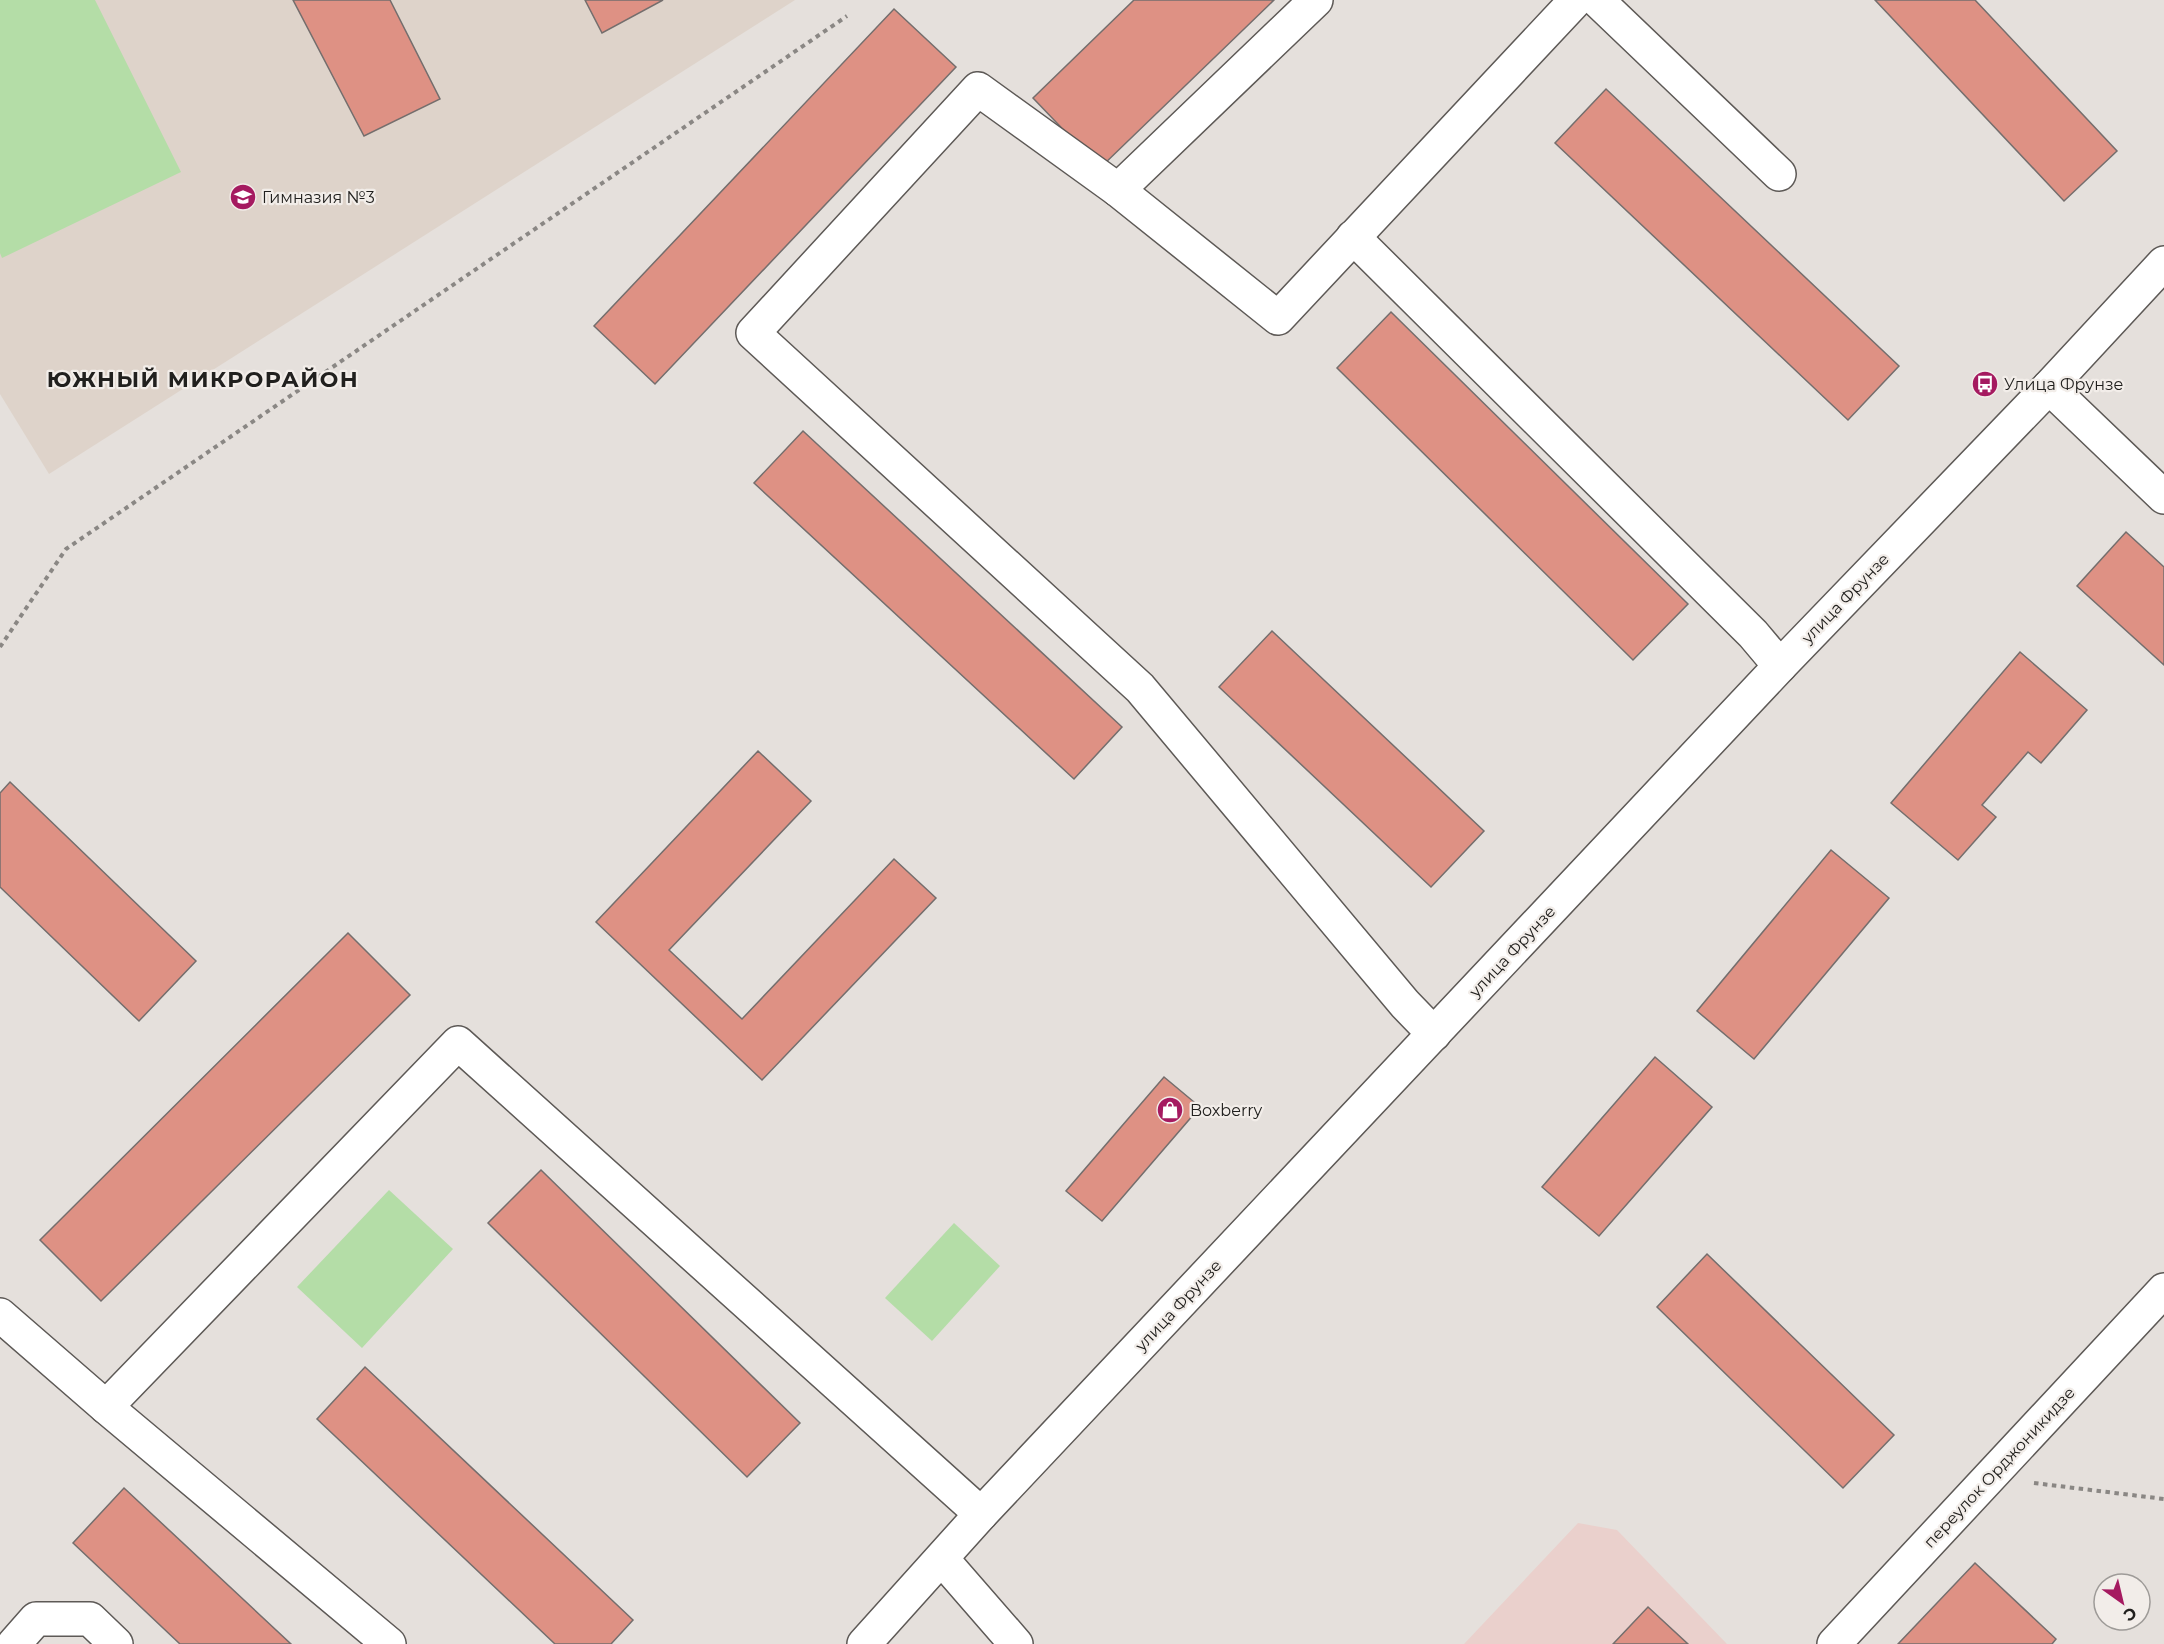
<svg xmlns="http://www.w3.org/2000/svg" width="2164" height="1644" font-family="Montserrat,sans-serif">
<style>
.built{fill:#ded3ca}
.medical{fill:#ead0cc}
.green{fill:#b4dda7}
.building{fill:#de9184;stroke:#746e6d;stroke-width:1.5}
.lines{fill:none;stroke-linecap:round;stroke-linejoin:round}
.minor-casing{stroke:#5d5956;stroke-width:36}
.major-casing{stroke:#5d5956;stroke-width:36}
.path{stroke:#8a8784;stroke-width:4;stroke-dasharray:4.5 4.5;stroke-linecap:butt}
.minor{stroke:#fff;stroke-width:33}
.major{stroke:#fff;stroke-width:33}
.labels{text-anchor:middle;stroke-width:4.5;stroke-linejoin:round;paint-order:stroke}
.poi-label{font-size:16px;fill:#21201e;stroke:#f2ede9;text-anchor:start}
.street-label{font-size:16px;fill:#21201e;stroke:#f2ede9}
.district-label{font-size:22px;font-weight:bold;letter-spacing:1.5px;fill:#21201e;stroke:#f2ede9}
</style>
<rect width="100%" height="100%" fill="#e5e0dc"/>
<path class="built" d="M0 0H795L49 474 0 394Z"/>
<path class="medical" d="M1578 1523 1617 1530 1727 1644H1464Z"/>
<g class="green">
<path d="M0 0H95L181 172 2 258 0 253Z"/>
<path d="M389 1190 453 1249 362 1348 297 1287Z"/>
<path d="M954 1223 1000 1266 932 1341 885 1298Z"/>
</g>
<g class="building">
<path d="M293 0H390L440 99 364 136Z"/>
<path d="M585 0H663L602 33Z"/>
<path d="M1134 0H1274L1100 168 1033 98Z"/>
<path d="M1875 0H1975L2117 151 2064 201Z"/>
<path d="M894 9 956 67 655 384 594 326Z"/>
<path d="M1606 89 1899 366 1848 420 1555 143Z"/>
<path d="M1391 312 1688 604 1633 660 1337 368Z"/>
<path d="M803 431 1122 727 1074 779 754 483Z"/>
<path d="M2126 532 2164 567V665L2077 586Z"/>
<path d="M1272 631 1484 831 1431 887 1219 687Z"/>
<path d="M2020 652 2087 710 2041 763 2028 752 1982 805 1996 817 1958 860 1891 803Z"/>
<path d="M758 751 811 801 669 950 742 1019 894 859 936 898 762 1080 596 922Z"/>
<path d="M10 782 196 961 139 1021 0 887V793Z"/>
<path d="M1831 850 1889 898 1754 1059 1697 1011Z"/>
<path d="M348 933 410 995 101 1301 40 1240Z"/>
<path d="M1655 1057 1712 1107 1599 1236 1542 1187Z"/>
<path d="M1164 1077 1200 1107 1102 1221 1066 1191Z"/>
<path d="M541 1170 800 1423 747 1477 488 1223Z"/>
<path d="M1707 1254 1894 1435 1843 1488 1657 1307Z"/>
<path d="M365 1367 633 1620 611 1644H555L317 1419Z"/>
<path d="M124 1488 291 1644H180L73 1543Z"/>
<path d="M1975 1563 2056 1639 2052 1644H1898Z"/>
<path d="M1648 1607 1688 1644H1613Z"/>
</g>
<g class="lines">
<defs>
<g id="minor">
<path d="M1316 0 1118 190 978 89 753 333 1140 688 1405 1004 1434 1034"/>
<path d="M1597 0 1779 174"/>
<path d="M1118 190 1278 318 1576 0"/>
<path d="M1353 237 1753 634 1780 666"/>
<path d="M2049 387 2164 497"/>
<path d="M0 1315 106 1407 389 1644"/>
<path d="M106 1407 458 1043 981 1514"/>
<path d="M942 1559 1016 1644"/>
<path d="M14 1644 36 1619H90L116 1644"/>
<path d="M1834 1644 2164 1290"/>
</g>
<path id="major" d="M864 1644 981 1514 1780 666 2049 387 2164 263"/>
</defs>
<use href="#minor" class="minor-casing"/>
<use href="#major" class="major-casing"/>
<g class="path">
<path d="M0 647 66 549 847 16"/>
<path d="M2034 1483 2164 1499"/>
</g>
<use href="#minor" class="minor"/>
<use href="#major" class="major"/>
</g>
<defs>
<symbol id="school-disc" viewBox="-11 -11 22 22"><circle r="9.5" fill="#a51a60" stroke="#f2ede9"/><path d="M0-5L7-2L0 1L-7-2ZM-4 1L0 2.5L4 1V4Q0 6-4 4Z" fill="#fff"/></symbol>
<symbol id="bus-disc" viewBox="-11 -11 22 22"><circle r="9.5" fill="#a51a60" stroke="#f2ede9"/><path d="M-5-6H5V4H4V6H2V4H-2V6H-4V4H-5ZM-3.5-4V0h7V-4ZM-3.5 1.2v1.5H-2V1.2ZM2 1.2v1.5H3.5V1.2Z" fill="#fff"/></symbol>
<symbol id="shop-disc" viewBox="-11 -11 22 22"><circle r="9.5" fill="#a51a60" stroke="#f2ede9"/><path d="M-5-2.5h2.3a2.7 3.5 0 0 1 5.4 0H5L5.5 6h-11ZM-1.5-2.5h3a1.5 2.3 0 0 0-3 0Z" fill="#fff"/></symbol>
</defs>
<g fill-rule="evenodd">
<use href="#school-disc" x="228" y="182" width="30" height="30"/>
<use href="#bus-disc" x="1970" y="369" width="30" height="30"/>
<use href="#shop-disc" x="1155" y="1095" width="30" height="30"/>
</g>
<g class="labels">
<g class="poi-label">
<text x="262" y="203">Гимназия №3</text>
<text x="2004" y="390">Улица Фрунзе</text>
<text x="1190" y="1116">Boxberry</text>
</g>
<g class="street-label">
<text transform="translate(1845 598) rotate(-46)" y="6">улица Фрунзе</text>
<text transform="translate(1512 951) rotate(-47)" y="6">улица Фрунзе</text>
<text transform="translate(1178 1305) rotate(-47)" y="6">улица Фрунзе</text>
<text transform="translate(1999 1467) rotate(-47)" y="6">переулок Орджоникидзе</text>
</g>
<g class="district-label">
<text x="203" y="387">ЮЖНЫЙ МИКРОРАЙОН</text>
</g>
</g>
<g transform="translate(2122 1602) rotate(146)"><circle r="28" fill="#f2ede9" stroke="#9e9b98" stroke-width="1.5"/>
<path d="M0-4.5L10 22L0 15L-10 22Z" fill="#a51a60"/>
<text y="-9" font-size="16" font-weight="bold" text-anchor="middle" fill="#21201e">С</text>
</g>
</svg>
